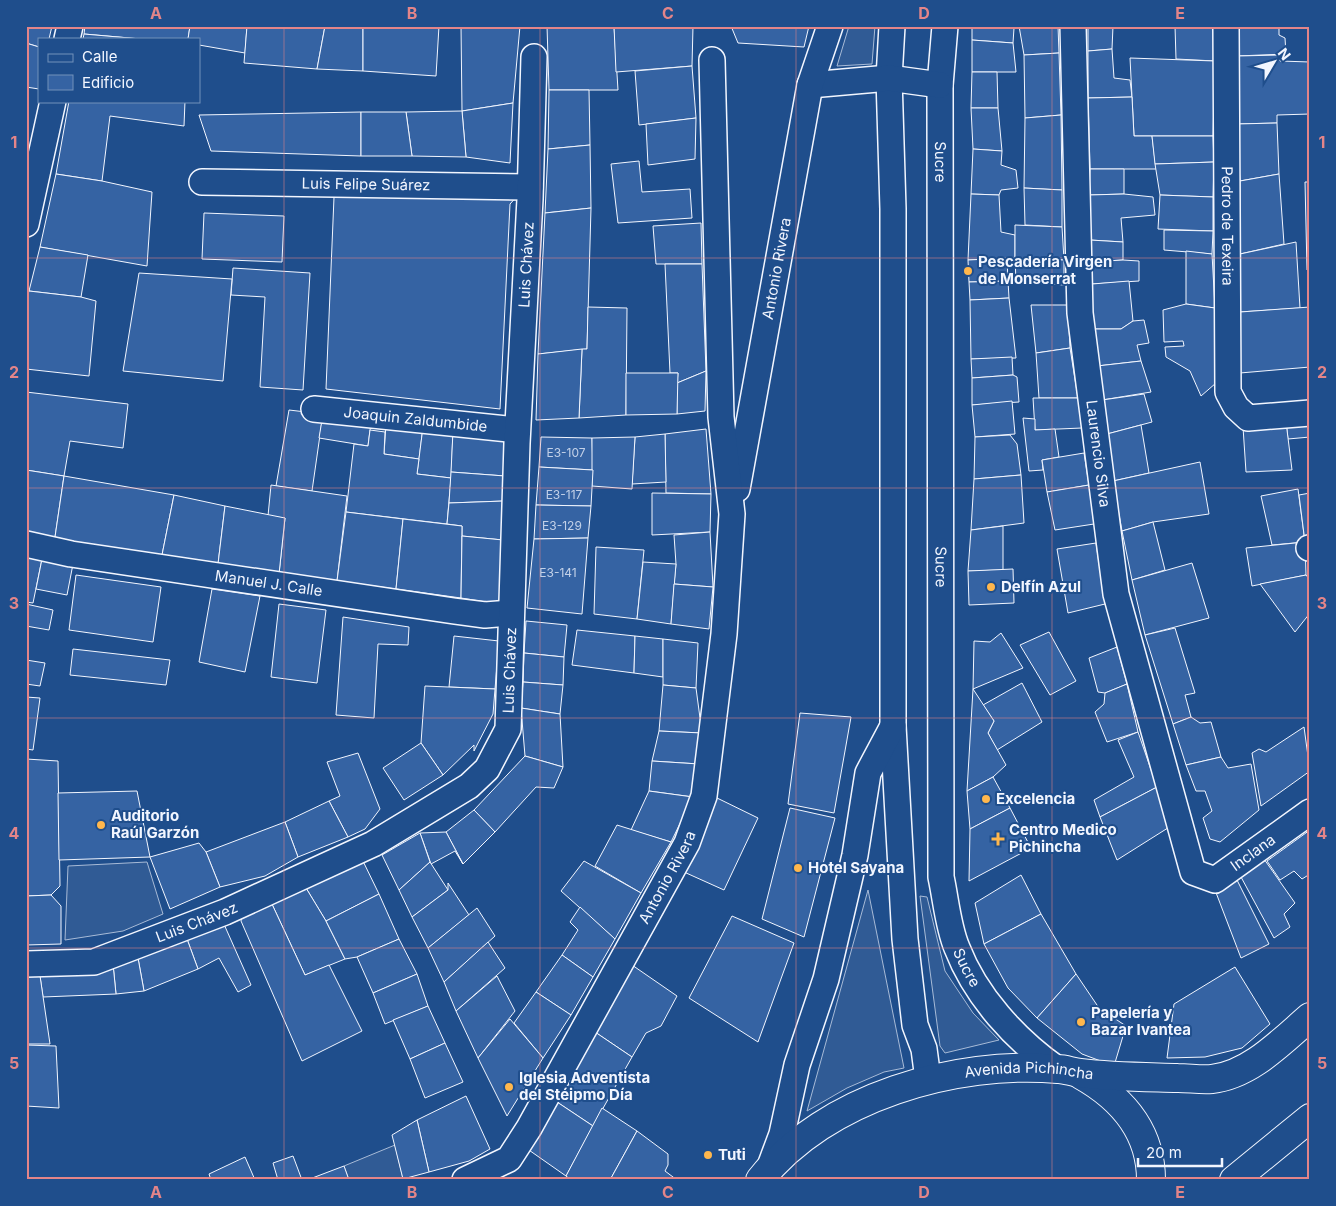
<svg xmlns="http://www.w3.org/2000/svg" width="1336" height="1206" font-family="Inter,sans-serif">
<style>
.built{fill:#305b95;stroke:#a8bbd7}
.building{fill:#3563a3;stroke:#f2f6ff}
.lines{fill:none;stroke-linecap:round;stroke-linejoin:round}
.street-casing{stroke:#f2f6ff;stroke-width:28}
.primary-casing{stroke:#f2f6ff;stroke-width:30}
.street{stroke:#1f4e8c;stroke-width:25}
.primary{stroke:#1f4e8c;stroke-width:28}
.grid{fill:none;stroke:#e38589;stroke-width:1;stroke-opacity:0.55}
.poi-dot{fill:#ffb74d;stroke:#1f4e8c;stroke-width:2}
.labels{text-anchor:middle;stroke-width:4;stroke-linejoin:round;paint-order:stroke}
.number-label{font-size:12px;fill:#c3d1e8}
.street-label{font-size:15px;fill:#f2f6ff;stroke:#1f4e8c}
.poi-label{font-size:15px;font-weight:bold;fill:#f2f6ff;stroke:#1f4e8c;text-anchor:start}
.neatline{fill:none;stroke:#e38589;stroke-width:2}
.grid-label{font-size:16px;text-anchor:middle;font-weight:bold;fill:#e38589}
</style>
<rect width="100%" height="100%" fill="#1f4e8c"/>
<g class="built">
<path d="M849 26H875L872 64 837 66Z"/>
<path d="M147 862 163 914 123 931 65 940 68 866Z"/>
<path d="M868 890 904 1068 884 1072 847 1088 807 1111Z"/>
<path d="M920 896 927 897 945 971 973 1013 999 1040 945 1053 940 1046Z"/>
<path d="M395 1145 403 1179 349 1180 344 1166Z"/>
</g>
<g class="building">
<path d="M26 26H52L49 39H39V47L26 43Z"/>
<path d="M85 26H190L188 39H141L84 34Z"/>
<path d="M190 26H247L245 53 199 45V39H188Z"/>
<path d="M247 26H325L317 69 244 63Z"/>
<path d="M325 26H363V71L317 69Z"/>
<path d="M363 26H439L436 76 363 71Z"/>
<path d="M461 26H520L513 103 462 111Z"/>
<path d="M547 26H614L618 90H549Z"/>
<path d="M614 26H693L692 66 616 72Z"/>
<path d="M731 26H809L804 47 738 43Z"/>
<path d="M972 26H1011L1014 28 1013 43 972 40Z"/>
<path d="M1019 26H1058L1059 53 1024 55Z"/>
<path d="M1088 26H1113L1112 49 1088 51Z"/>
<path d="M1175 26H1213L1215 61 1176 59Z"/>
<path d="M1239 26H1279V35L1285 38 1286 54 1237 56Z"/>
<path d="M84 34 141 39H83Z"/>
<path d="M972 40 1013 43 1016 72H972Z"/>
<path d="M26 43 39 47V89L26 87Z"/>
<path d="M1112 49 1114 78 1130 80 1132 97 1088 98V51Z"/>
<path d="M1059 53 1061 115 1025 118 1024 55Z"/>
<path d="M1281 55 1280 61 1310 62V114L1277 115V123L1236 124 1237 56Z"/>
<path d="M1130 58 1215 61 1213 136H1134Z"/>
<path d="M692 66 696 118 639 125 635 71Z"/>
<path d="M972 72H997L998 108H971Z"/>
<path d="M549 90H589L590 145 548 149Z"/>
<path d="M1132 97 1134 136H1152L1156 169H1090L1088 98Z"/>
<path d="M69 101H185L184 126 110 116 102 181 56 174Z"/>
<path d="M513 103 510 163 466 157 462 111Z"/>
<path d="M971 108H998L1002 151 973 149Z"/>
<path d="M462 111 466 157 412 156 406 112Z"/>
<path d="M361 112V156L211 151 199 115Z"/>
<path d="M361 112H406L412 156H361Z"/>
<path d="M1061 115 1062 190 1024 188 1025 118Z"/>
<path d="M696 118 695 159 648 165 646 124Z"/>
<path d="M1277 123 1279 174 1240 181 1236 124Z"/>
<path d="M1152 136H1213L1214 162 1155 164Z"/>
<path d="M590 145 591 208 545 213 548 149Z"/>
<path d="M973 149 1002 151 1001 165 1016 170 1018 188 1001 190 999 195 971 194Z"/>
<path d="M639 161 642 192 690 189 692 218 618 223 611 164Z"/>
<path d="M1214 162 1213 197 1160 195 1155 164Z"/>
<path d="M1090 169H1124V194L1089 195Z"/>
<path d="M56 174 102 181 152 192 147 266 40 247Z"/>
<path d="M1279 174 1284 244 1240 254V181Z"/>
<path d="M1305 182H1310V270H1307Z"/>
<path d="M1024 188 1062 190V227L1025 225Z"/>
<path d="M520 193 510 204 500 409 326 389 334 197Z"/>
<path d="M971 194 999 195 1001 232 1015 235V258L968 260Z"/>
<path d="M1124 194 1153 197 1155 215 1121 218 1123 242 1090 240 1089 195Z"/>
<path d="M1160 195 1213 197V231L1158 229Z"/>
<path d="M591 208 587 349 538 354 545 213Z"/>
<path d="M204 213 284 216 282 262 202 259Z"/>
<path d="M701 223 702 264H656L653 226Z"/>
<path d="M1015 225 1062 227 1064 260 1015 258Z"/>
<path d="M1164 230 1213 231 1212 254 1164 250Z"/>
<path d="M1090 240 1123 242V260L1089 262Z"/>
<path d="M1296 242 1300 308 1240 312V254Z"/>
<path d="M40 247 88 255 81 297 29 291Z"/>
<path d="M1186 251 1212 254 1215 308 1186 304Z"/>
<path d="M1007 258 1008 281 969 282 968 260Z"/>
<path d="M1015 258 1064 260V285L1016 282Z"/>
<path d="M1123 260 1139 261V281L1092 284 1089 262Z"/>
<path d="M665 264H702L706 371 677 383 678 373H670Z"/>
<path d="M233 268 310 273 303 390 260 387 265 297 231 295Z"/>
<path d="M139 273 232 279 223 381 123 371Z"/>
<path d="M1008 281 1009 298 970 300 969 282Z"/>
<path d="M1129 281 1133 321 1121 329H1093L1092 284Z"/>
<path d="M29 291 81 297 96 301 89 376 26 369V301Z"/>
<path d="M1009 298 1016 358 971 359 970 300Z"/>
<path d="M1186 304 1215 308 1216 383 1201 396 1190 371 1166 357 1165 347 1184 346 1183 341 1164 342 1163 310Z"/>
<path d="M1031 305H1068L1070 348 1036 353Z"/>
<path d="M588 307 627 308 626 415 579 418 582 349H587Z"/>
<path d="M1310 307V367L1240 373V312Z"/>
<path d="M1144 320 1149 343 1137 345 1141 361 1097 366 1093 329H1121L1133 321Z"/>
<path d="M1070 348 1078 398H1039L1036 353Z"/>
<path d="M582 349 579 418 536 420 538 354Z"/>
<path d="M1012 357 1013 375 972 378 971 359Z"/>
<path d="M1141 361 1151 392 1102 400 1097 366Z"/>
<path d="M706 371 705 411 677 414V383Z"/>
<path d="M626 373H678L677 414 626 415Z"/>
<path d="M1013 375 1017 377 1019 402 972 405V378Z"/>
<path d="M26 392 128 404 123 448 70 441 64 476 26 470Z"/>
<path d="M1144 394 1152 422 1107 434 1102 400Z"/>
<path d="M1033 398H1078L1082 428 1035 430Z"/>
<path d="M1012 401 1015 434 975 437 972 405Z"/>
<path d="M289 410 323 414 312 491 276 486Z"/>
<path d="M323 414 371 422 368 446 319 438Z"/>
<path d="M1023 418 1035 419V430L1055 429 1059 457 1042 460 1043 470 1029 471Z"/>
<path d="M1310 420V437L1288 439 1286 422Z"/>
<path d="M1286 422 1292 470 1246 472 1243 427Z"/>
<path d="M386 424 423 427 419 459 384 454Z"/>
<path d="M1141 425 1149 473 1113 481 1107 434Z"/>
<path d="M423 427 453 431 451 478 417 474Z"/>
<path d="M706 429 711 494 666 493 665 434Z"/>
<path d="M370 430 385 432 384 454 419 459 417 474 451 478 447 524 346 512 354 444 368 446Z"/>
<path d="M453 431 508 436 505 476 451 472Z"/>
<path d="M665 434 666 482 632 484 635 437Z"/>
<path d="M1010 435 1017 444 1021 475 974 479 975 437Z"/>
<path d="M541 437 592 438 593 470 539 467Z"/>
<path d="M635 437 632 489 592 486V438Z"/>
<path d="M1084 453 1089 485 1047 492 1042 460Z"/>
<path d="M1200 462 1209 514 1153 522 1122 531 1113 481Z"/>
<path d="M539 467 593 470 591 506 536 505Z"/>
<path d="M26 470 64 476 55 537 26 533Z"/>
<path d="M451 472 505 476 504 501 449 503Z"/>
<path d="M1021 475 1024 523 971 530 974 479Z"/>
<path d="M64 476 174 495 162 555 125 554 55 537Z"/>
<path d="M271 485 347 496 337 581 279 574 285 518 268 516Z"/>
<path d="M1089 485 1094 524 1055 530 1047 492Z"/>
<path d="M1298 489 1305 542 1272 545 1261 496Z"/>
<path d="M652 493 711 494 710 532 652 535Z"/>
<path d="M1310 493V541L1305 542 1299 495Z"/>
<path d="M174 495 225 506 218 564 162 555Z"/>
<path d="M504 501 503 540 462 536V526L447 524 449 503Z"/>
<path d="M536 505 591 506 588 538 534 539Z"/>
<path d="M225 506 285 518 279 574 218 564Z"/>
<path d="M346 512 403 519 396 589 337 581Z"/>
<path d="M403 519 462 526 461 598 396 589Z"/>
<path d="M1153 522 1165 570 1132 580 1122 531Z"/>
<path d="M1003 526V570L968 571 971 530Z"/>
<path d="M710 532 713 587 674 584 676 564 674 535Z"/>
<path d="M462 536 503 540 499 604 461 598Z"/>
<path d="M588 538 582 614 527 608 534 539Z"/>
<path d="M1305 542 1306 575 1252 586 1246 548Z"/>
<path d="M1096 543 1105 604 1068 613 1057 549Z"/>
<path d="M596 547 644 550 637 619 594 614Z"/>
<path d="M26 556 42 559 33 603 26 602Z"/>
<path d="M42 559 73 564 67 595 36 589Z"/>
<path d="M643 562 676 564 671 624 637 619Z"/>
<path d="M1192 563 1209 618 1145 635 1132 580Z"/>
<path d="M1013 569 1014 603 969 605 968 571Z"/>
<path d="M76 575 161 587 153 642 69 630Z"/>
<path d="M1306 575 1310 580V613L1295 632 1260 584Z"/>
<path d="M674 584 713 587 709 629 671 624Z"/>
<path d="M212 589 260 596 245 672 199 662Z"/>
<path d="M26 604 53 610 49 630 26 626Z"/>
<path d="M279 604 326 610 317 683 271 677Z"/>
<path d="M343 617 409 627 408 645 378 644 374 718 336 715Z"/>
<path d="M526 621 567 625 564 657 524 653Z"/>
<path d="M1175 628 1195 693 1185 695 1191 717 1173 724 1145 635Z"/>
<path d="M577 630 635 636 634 673 572 665Z"/>
<path d="M1049 632 1076 681 1050 695 1020 645Z"/>
<path d="M1001 633 1023 668 973 689 974 641 990 642Z"/>
<path d="M454 636 499 641 495 689 449 687Z"/>
<path d="M635 636 663 639V677L634 673Z"/>
<path d="M663 639 698 643 696 688 663 685Z"/>
<path d="M1117 647 1127 684 1105 693 1098 692 1089 658Z"/>
<path d="M73 649 170 660 166 685 70 675Z"/>
<path d="M524 653 564 657 563 685 523 682Z"/>
<path d="M26 660 45 663 40 686 26 684Z"/>
<path d="M523 682 563 685 560 714 521 708Z"/>
<path d="M1022 683 1042 722 997 750 988 733 994 721 983 705Z"/>
<path d="M1127 684 1138 732 1107 742 1095 712 1104 704 1105 693Z"/>
<path d="M663 685 696 688 702 733 659 731Z"/>
<path d="M425 686 495 689 493 714 474 751V745L443 775 421 743Z"/>
<path d="M973 689 994 721 988 733 1006 765 993 777 967 791Z"/>
<path d="M26 697 40 698 33 750 26 749Z"/>
<path d="M521 708 560 714 563 767 525 756Z"/>
<path d="M800 713 851 717 834 813 788 804Z"/>
<path d="M1191 717 1200 723 1211 722 1221 757 1186 765 1173 724Z"/>
<path d="M1304 727 1310 771 1261 806 1252 753 1259 749 1266 752Z"/>
<path d="M659 731 702 733 699 764 652 761Z"/>
<path d="M1138 732 1157 787 1100 817 1094 800 1134 777 1118 740Z"/>
<path d="M421 743 443 775 404 800 383 768Z"/>
<path d="M358 753 380 809 365 829 348 837 329 801 340 796 327 762Z"/>
<path d="M525 756 563 767 554 788 536 787 495 832 474 810Z"/>
<path d="M1221 757 1228 768 1251 764 1259 810 1220 842 1210 839 1203 818 1212 811 1205 791H1196L1186 765Z"/>
<path d="M26 759 58 761 60 886 51 895 26 896Z"/>
<path d="M652 761 699 764 693 797 649 791Z"/>
<path d="M993 777 1010 808 970 829 967 791Z"/>
<path d="M1157 787 1171 826 1117 860 1100 817Z"/>
<path d="M137 791 150 857 59 860 58 793Z"/>
<path d="M649 791 693 797 671 842 631 830Z"/>
<path d="M715 797 758 818 724 890 684 872Z"/>
<path d="M329 801 348 837 298 857 285 822Z"/>
<path d="M790 808 835 818 804 937 762 919Z"/>
<path d="M1010 808 1031 848 969 881 970 829Z"/>
<path d="M474 810 495 832 463 864 446 832Z"/>
<path d="M285 822 298 857 265 876 220 887 206 852Z"/>
<path d="M617 825 671 842 641 893 595 866Z"/>
<path d="M1310 830V874L1302 879 1294 871 1280 880 1267 861Z"/>
<path d="M446 832 463 864 455 851 431 864 420 833Z"/>
<path d="M420 833 430 862 399 890 382 855Z"/>
<path d="M199 843 206 852 220 887 170 909 150 857Z"/>
<path d="M361 857 379 894 326 921 303 883Z"/>
<path d="M1264 859 1295 903 1284 914 1290 927 1274 938 1241 877Z"/>
<path d="M584 861 641 893 615 939 561 891Z"/>
<path d="M430 862 448 890 412 917 399 890Z"/>
<path d="M1021 875 1041 914 984 944 975 903Z"/>
<path d="M1237 880 1269 944 1241 958 1215 890Z"/>
<path d="M303 883 326 921 345 959 305 975 271 902Z"/>
<path d="M448 883 469 915 428 948 412 917 448 890Z"/>
<path d="M379 894 399 939 357 957 345 959 326 921Z"/>
<path d="M51 895 61 906V944L26 945V896Z"/>
<path d="M271 902 305 975 329 965 362 1031 302 1061 241 921 244 908Z"/>
<path d="M580 907 615 939 593 977 562 955 578 930 570 922Z"/>
<path d="M477 908 495 936 444 982 428 948Z"/>
<path d="M1041 914 1076 974 1037 1018 1008 988 984 944Z"/>
<path d="M732 916 794 943 758 1042 689 998Z"/>
<path d="M223 922 251 985 238 992 219 958 198 969 187 939Z"/>
<path d="M187 939 198 969 144 991 138 958Z"/>
<path d="M399 939 417 974 373 993 357 957Z"/>
<path d="M488 942 505 968 456 1011 444 982Z"/>
<path d="M562 955 593 977 571 1015 536 992Z"/>
<path d="M138 958 144 991 116 994 113 964Z"/>
<path d="M113 964 116 994 43 997 39 969Z"/>
<path d="M632 965 677 996 661 1026 646 1033 632 1057 595 1032Z"/>
<path d="M1235 967 1270 1024 1242 1048 1205 1057 1167 1058 1174 1004Z"/>
<path d="M39 969 50 1044H26V970Z"/>
<path d="M417 974 428 1006 385 1024 373 993Z"/>
<path d="M1076 974 1099 1008 1126 1026 1114 1066 1082 1054 1037 1018Z"/>
<path d="M497 976 515 1011 478 1058 456 1011Z"/>
<path d="M536 992 571 1015 543 1058 514 1023Z"/>
<path d="M428 1006 445 1043 410 1059 393 1020Z"/>
<path d="M510 1019 543 1058 507 1116 478 1058Z"/>
<path d="M595 1032 632 1057 593 1126 554 1100Z"/>
<path d="M445 1043 463 1082 425 1098 410 1059Z"/>
<path d="M26 1045 56 1046 59 1108 26 1106Z"/>
<path d="M466 1096 490 1149 469 1161 429 1172 417 1120Z"/>
<path d="M554 1100 593 1126 566 1176 526 1148Z"/>
<path d="M602 1108 637 1131 610 1180H571L566 1176Z"/>
<path d="M417 1120 429 1172 403 1179 392 1135Z"/>
<path d="M637 1131 668 1154V1165L665 1171 677 1180H610Z"/>
<path d="M293 1156 302 1180H278L273 1163Z"/>
<path d="M245 1157 255 1180H211L209 1174Z"/>
<path d="M344 1166 349 1180H307Z"/>
</g>
<g class="lines">
<defs>
<g id="street">
<path d="M892 26 889 78 893 209V726L905 939 915 1025 924 1049 928 1079"/>
<path id="s1" d="M945 26 940 85 941 877C946 900 948 927 957 948 976 997 1015 1039 1057 1069"/>
<path id="s2" d="M1073 26 1080 313 1116 594 1193 872 1215 880 1310 812"/>
<path id="s3" d="M1226 26 1228 392 1236 407 1248 418 1310 413"/>
<path d="M67 39 70 26"/>
<path d="M810 85 889 78 940 85"/>
<path id="s4" d="M202 182 530 187"/>
<path d="M26 224 53 101"/>
<path id="s5" d="M314 409 517 430"/>
<path id="s6" d="M737 489 810 85 830 26"/>
<path id="s7" d="M26 544 71 554 454 611 485 615 511 613"/>
<path d="M1309 548H1310"/>
<path id="s8" d="M26 964 94 962 225 912 373 844 469 786 487 769 508 729 517 443 530 199 534 57"/>
<path d="M769 1169 782 1134 797 1065 826 979 855 855 868 773 893 726"/>
<path id="s9" d="M465 1180 509 1159 529 1128 687 843 704 796 724 634 732 514 721 417 712 60"/>
</g>
<g id="primary">
<path d="M1081 1075C1122 1098 1151 1131 1151 1180"/>
<path id="s10" d="M760 1180C825 1097 956 1060 1058 1069 1065 1069 1072 1072 1080 1073 1112 1077 1145 1077 1178 1078 1189 1078 1201 1080 1212 1079 1250 1075 1282 1041 1310 1017"/>
<path d="M1234 1180 1310 1118"/>
</g>
</defs>
<use href="#street" class="street-casing"/>
<use href="#primary" class="primary-casing"/>
<use href="#street" class="street"/>
<use href="#primary" class="primary"/>
</g>
<path class="grid" d="M284 26V1180M540 26V1180M796 26V1180M1052 26V1180M26 258H1310M26 488H1310M26 718H1310M26 948H1310"/>
<g class="poi-dot">
<circle cx="968" cy="271" r="5"/>
<circle cx="991" cy="587" r="5"/>
<circle cx="986" cy="799" r="5"/>
<circle cx="101" cy="825" r="5"/>
<path d="M995.5 831.5h5v5h5v5h-5v5h-5v-5h-5v-5h5z"/>
<circle cx="798" cy="868" r="5"/>
<circle cx="1081" cy="1022" r="5"/>
<circle cx="509" cy="1087" r="5"/>
<circle cx="708" cy="1155" r="5"/>
</g>
<g class="labels">
<g class="number-label">
<text x="566" y="457">E3-107</text>
<text x="564" y="499">E3-117</text>
<text x="562" y="530">E3-129</text>
<text x="558" y="577">E3-141</text>
</g>
<g class="street-label">
<text dy="5" stroke="none"><textPath href="#s1" startOffset="136">Sucre</textPath></text>
<text dy="5" stroke="none"><textPath href="#s4" startOffset="164">Luis Felipe Suárez</textPath></text>
<text dy="5" stroke="none"><textPath href="#s3" startOffset="200">Pedro de Texeira</textPath></text>
<text dy="5" stroke="none"><textPath href="#s8" startOffset="1018">Luis Chávez</textPath></text>
<text dy="5" stroke="none"><textPath href="#s6" startOffset="224">Antonio Rivera</textPath></text>
<text dy="5" stroke="none"><textPath href="#s5" startOffset="102">Joaquin Zaldumbide</textPath></text>
<text dy="5" stroke="none"><textPath href="#s2" startOffset="429">Laurencio Silva</textPath></text>
<text dy="5" stroke="none"><textPath href="#s1" startOffset="541">Sucre</textPath></text>
<text dy="5" stroke="none"><textPath href="#s7" startOffset="246">Manuel J. Calle</textPath></text>
<text dy="5" stroke="none"><textPath href="#s8" startOffset="612">Luis Chávez</textPath></text>
<text dy="5" stroke="none"><textPath href="#s2" startOffset="929">Inclana</textPath></text>
<text dy="5" stroke="none"><textPath href="#s9" startOffset="372">Antonio Rivera</textPath></text>
<text dy="5" stroke="none"><textPath href="#s8" startOffset="178">Luis Chávez</textPath></text>
<text dy="5" stroke="none"><textPath href="#s1" startOffset="946">Sucre</textPath></text>
<text dy="5" stroke="none"><textPath href="#s10" startOffset="301">Avenida Pichincha</textPath></text>
</g>
<g class="poi-label">
<text x="978" y="267">Pescadería Virgen<tspan x="978" dy="17">de Monserrat</tspan></text>
<text x="1001" y="592">Delfín Azul</text>
<text x="996" y="804">Excelencia</text>
<text x="111" y="821">Auditorio<tspan x="111" dy="17">Raúl Garzón</tspan></text>
<text x="1009" y="835">Centro Medico<tspan x="1009" dy="17">Pichincha</tspan></text>
<text x="808" y="873">Hotel Sayana</text>
<text x="1091" y="1018">Papelería y<tspan x="1091" dy="17">Bazar Ivantea</tspan></text>
<text x="519" y="1083">Iglesia Adventista<tspan x="519" dy="17">del Stéipmo Día</tspan></text>
<text x="718" y="1160">Tuti</text>
</g>
</g>
<rect width="1336" height="1206" fill="none" stroke="#1f4e8c" stroke-width="55"/>
<rect x="38" y="38" width="162" height="65" fill="#1f4e8c" stroke="#7391ba"/>
<rect x="48" y="54" width="25" height="8" fill="#1f4e8c" stroke="#7391ba"/>
<text x="82" y="62" font-size="15" fill="#f2f6ff">Calle</text>
<rect x="48" y="75" width="25" height="15" fill="#3563a3" stroke="#7391ba"/>
<text x="82" y="88" font-size="15" fill="#f2f6ff">Edificio</text>
<g transform="translate(1274 62) rotate(52)" stroke="#1f4e8c" stroke-width="4" paint-order="stroke">
<path d="M0-4L9 19L0 12L-9 19Z" fill="#f2f6ff"/>
<text y="-8" font-size="14" font-weight="bold" text-anchor="middle" fill="#f2f6ff">N</text>
</g>
<path d="M1138 1158v8h84v-8" fill="none" stroke="#f2f6ff" stroke-width="2.5"/>
<text x="1146" y="1158" font-size="15" fill="#f2f6ff" stroke="#1f4e8c" stroke-width="4" paint-order="stroke">20 m</text>
<rect x="28" y="28" width="1280" height="1150" class="neatline"/>
<g class="grid-label">
<text x="156" y="19">A</text>
<text x="412" y="19">B</text>
<text x="668" y="19">C</text>
<text x="924" y="19">D</text>
<text x="1180" y="19">E</text>
<text x="14" y="148">1</text>
<text x="1322" y="148">1</text>
<text x="14" y="378">2</text>
<text x="1322" y="378">2</text>
<text x="14" y="609">3</text>
<text x="1322" y="609">3</text>
<text x="14" y="839">4</text>
<text x="1322" y="839">4</text>
<text x="14" y="1069">5</text>
<text x="1322" y="1069">5</text>
<text x="156" y="1198">A</text>
<text x="412" y="1198">B</text>
<text x="668" y="1198">C</text>
<text x="924" y="1198">D</text>
<text x="1180" y="1198">E</text>
</g>
</svg>
